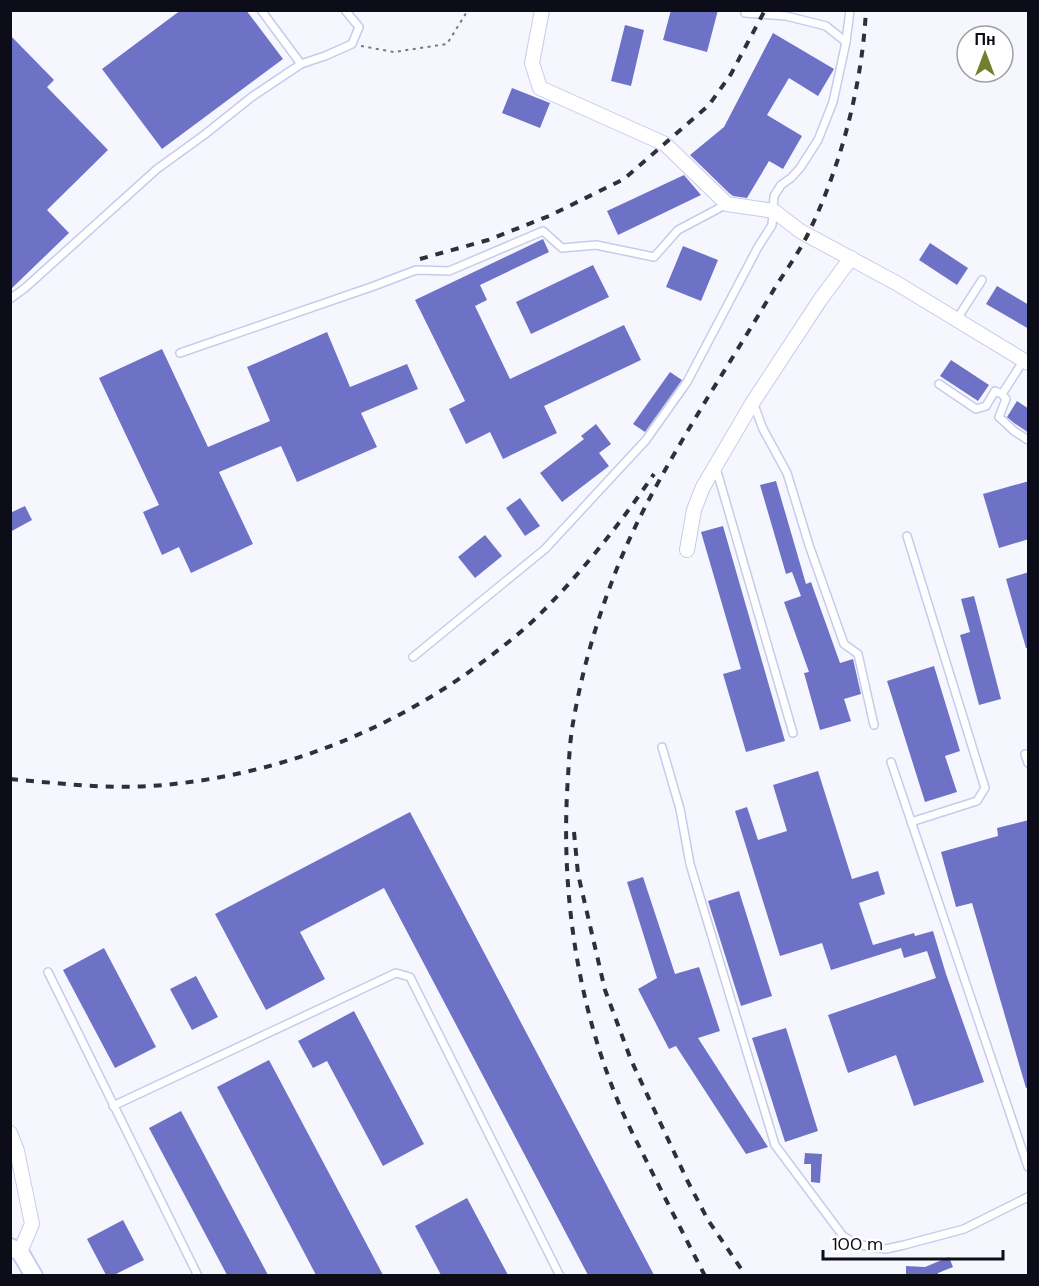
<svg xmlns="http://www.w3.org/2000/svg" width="1039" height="1286" font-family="'DM Sans',sans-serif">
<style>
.building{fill:#6e72c7}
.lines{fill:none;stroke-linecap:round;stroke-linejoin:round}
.service-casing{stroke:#c7cbeb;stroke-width:10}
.minor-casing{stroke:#c7cbeb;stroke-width:16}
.tertiary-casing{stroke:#c7cbeb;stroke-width:20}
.path{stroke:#767780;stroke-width:2;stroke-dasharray:3 4.5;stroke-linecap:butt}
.service{stroke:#fff;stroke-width:7}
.minor{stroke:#fff;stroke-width:14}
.tertiary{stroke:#fff;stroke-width:16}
.rail{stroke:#2e2f3a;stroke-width:4;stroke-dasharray:8 8;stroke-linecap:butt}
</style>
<rect width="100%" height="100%" fill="#f6f7fe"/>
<g class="building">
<path d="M181 10H246L283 59 162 149 102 69Z"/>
<path d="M671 10H718L707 52 663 40Z"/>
<path d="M625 25 644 30 631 86 611 81Z"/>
<path d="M773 33 834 69 818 96 789 78 767 115 802 136 783 169 769 161 747 198 733 196 729 193 690 155 724 127Z"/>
<path d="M10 35 54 80 47 87 108 150 47 210 69 233 10 290Z"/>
<path d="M512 88 550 103 540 128 502 113Z"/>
<path d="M684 175 701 195 618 235 607 211Z"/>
<path d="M543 239 549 252 480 285 487 300 475 306 510 379 624 325 641 360 544 406 557 433 503 459 490 432 466 444 449 409 465 401 415 300Z"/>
<path d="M930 243 968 268 957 285 919 260Z"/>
<path d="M683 246 718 260 701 301 666 287Z"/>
<path d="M593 265 609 297 531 334 516 302Z"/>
<path d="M997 286 1029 305V329L986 304Z"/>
<path d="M327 332 350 387 407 364 418 389 361 413 377 447 297 482 281 446 219 472 253 544 191 573 179 547 162 555 143 512 159 505 99 378 162 349 208 447 270 421 247 367Z"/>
<path d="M951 360 989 385 978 401 940 376Z"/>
<path d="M670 372 682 380 645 432 633 424Z"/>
<path d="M1017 401 1029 409V433L1014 423 1007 417Z"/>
<path d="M596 424 611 444 599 453 609 466 562 502 540 473 584 439 581 436Z"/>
<path d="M776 481 806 584 811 582 840 663 853 659 861 694 844 699 851 721 820 730 804 673 809 672 784 602 801 596 792 572 786 574 760 485Z"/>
<path d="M1029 481V539L999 548 983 494Z"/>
<path d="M520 498 540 526 525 536 506 508Z"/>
<path d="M25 506 32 520 10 532V513Z"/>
<path d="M723 526 785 741 746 752 723 674 741 669 701 532Z"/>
<path d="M485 535 502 556 475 578 458 557Z"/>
<path d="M1029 572V648H1026L1006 579Z"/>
<path d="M974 596 1001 699 979 705 960 635 970 632 961 599Z"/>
<path d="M934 666 960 751 945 756 957 792 925 802 887 681Z"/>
<path d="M818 771 852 879 878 871 885 894 859 903 873 945 914 933 915 936 933 931 946 974 984 1082 914 1106 896 1055 848 1073 828 1015 936 978 927 951 904 958 901 948 831 970 822 943 780 956 735 811 747 807 758 840 787 831 773 785Z"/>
<path d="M410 812 654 1275H588L384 888 300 932 325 979 266 1010 215 914Z"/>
<path d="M1029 820V1087L1026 1088 972 903 956 907 941 852 998 836 997 828Z"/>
<path d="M643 877 675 974 699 967 720 1031 698 1038 768 1147 746 1154 676 1046 669 1049 638 989 657 978 627 882Z"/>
<path d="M739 891 772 996 741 1006 708 901Z"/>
<path d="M104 948 156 1047 115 1068 63 970Z"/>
<path d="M196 976 218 1017 192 1030 170 989Z"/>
<path d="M354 1011 424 1144 383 1166 327 1061 313 1068 298 1041Z"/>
<path d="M786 1028 818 1131 785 1142 752 1038Z"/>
<path d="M269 1060 383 1275H316L217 1087Z"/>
<path d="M181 1111 268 1275H227L149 1128Z"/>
<path d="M805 1153 822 1154 820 1183 811 1182V1164H804Z"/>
<path d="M467 1198 508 1275H441L415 1226Z"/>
<path d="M123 1220 144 1260 114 1275H106L87 1239Z"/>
<path d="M949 1257 953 1267 938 1273V1275H904L906 1274V1266L925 1267Z"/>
</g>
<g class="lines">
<defs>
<g id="service">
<path d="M261 10 301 64"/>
<path d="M846 42 850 10"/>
<path d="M10 299 25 288 157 169 204 135 253 96 301 64 325 56 352 44 359 27 345 10"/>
<path d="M957 319 982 280"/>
<path d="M180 353 374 286 416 270 449 271 543 231 562 248 596 245 654 257 678 230 727 204"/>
<path d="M1024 360 1002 394 1006 399 999 417 1014 431 1028 440"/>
<path d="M939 384 976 409 986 406 995 391 1002 394"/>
<path d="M753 402 763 429 787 473 809 545 844 644 858 654 874 725"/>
<path d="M716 468 793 733"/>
<path d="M907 536 985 788 977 801 911 822"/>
<path d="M413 657 545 549 646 440 687 382 758 247 772 225 774 196 781 185 791 178 800 168 818 140 833 102 846 42 826 26 786 16 745 13"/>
<path d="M662 747 680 809 690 864 775 1145 843 1236 857 1244 871 1247 886 1249 904 1245 964 1229 1028 1197"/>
<path d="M1025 754 1028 763"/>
<path d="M891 762 1028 1167"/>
<path d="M48 972 198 1276"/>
<path d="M113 1106 396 973 410 977 560 1276"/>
</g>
<g id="minor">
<path d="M542 10 532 63 540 88 665 144 727 204 774 211 800 231 898 284 1028 363"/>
<path d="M687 550 694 510 703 487 753 402 820 300 851 258"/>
<path d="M10 1133 17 1151 32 1224 20 1252"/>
</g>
<path id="tertiary" d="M10 1247 20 1252 34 1276"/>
</defs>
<use href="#service" class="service-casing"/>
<use href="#minor" class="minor-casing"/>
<use href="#tertiary" class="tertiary-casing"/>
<path class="path" d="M361 46 394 52 447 44 468 10"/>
<use href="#service" class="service"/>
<use href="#minor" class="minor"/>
<use href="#tertiary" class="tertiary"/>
<g class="rail">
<path d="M420 259 488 240 549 216 624 179 709 105 731 74 765 10"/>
<path d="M10 779C57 783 104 789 151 786 266 778 375 738 469 672 492 655 515 638 536 618 580 575 620 524 654 474"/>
<path d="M574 832 578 874 605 990 631 1060 687 1180 708 1220 746 1276"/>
<path d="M705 1276C686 1239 667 1202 649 1166 640 1148 630 1129 622 1111 577 1006 560 890 568 777 569 759 570 740 573 723 581 676 594 629 611 584 635 518 672 457 708 397 731 360 754 323 776 286 787 269 799 252 808 234 841 166 862 86 866 10"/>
</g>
</g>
<rect width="1039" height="1286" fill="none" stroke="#0c0d18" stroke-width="24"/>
<g transform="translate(985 54)"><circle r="28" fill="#ffffff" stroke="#9e9ea3" stroke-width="1.5"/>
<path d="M0-4.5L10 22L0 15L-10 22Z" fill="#727f2d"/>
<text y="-9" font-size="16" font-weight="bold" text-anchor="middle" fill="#0c0d18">Пн</text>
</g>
<path d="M823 1250v9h180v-9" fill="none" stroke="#0c0d18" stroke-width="3"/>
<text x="832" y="1250" font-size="18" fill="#0c0d18" stroke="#ffffff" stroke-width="4.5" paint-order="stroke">100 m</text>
</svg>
